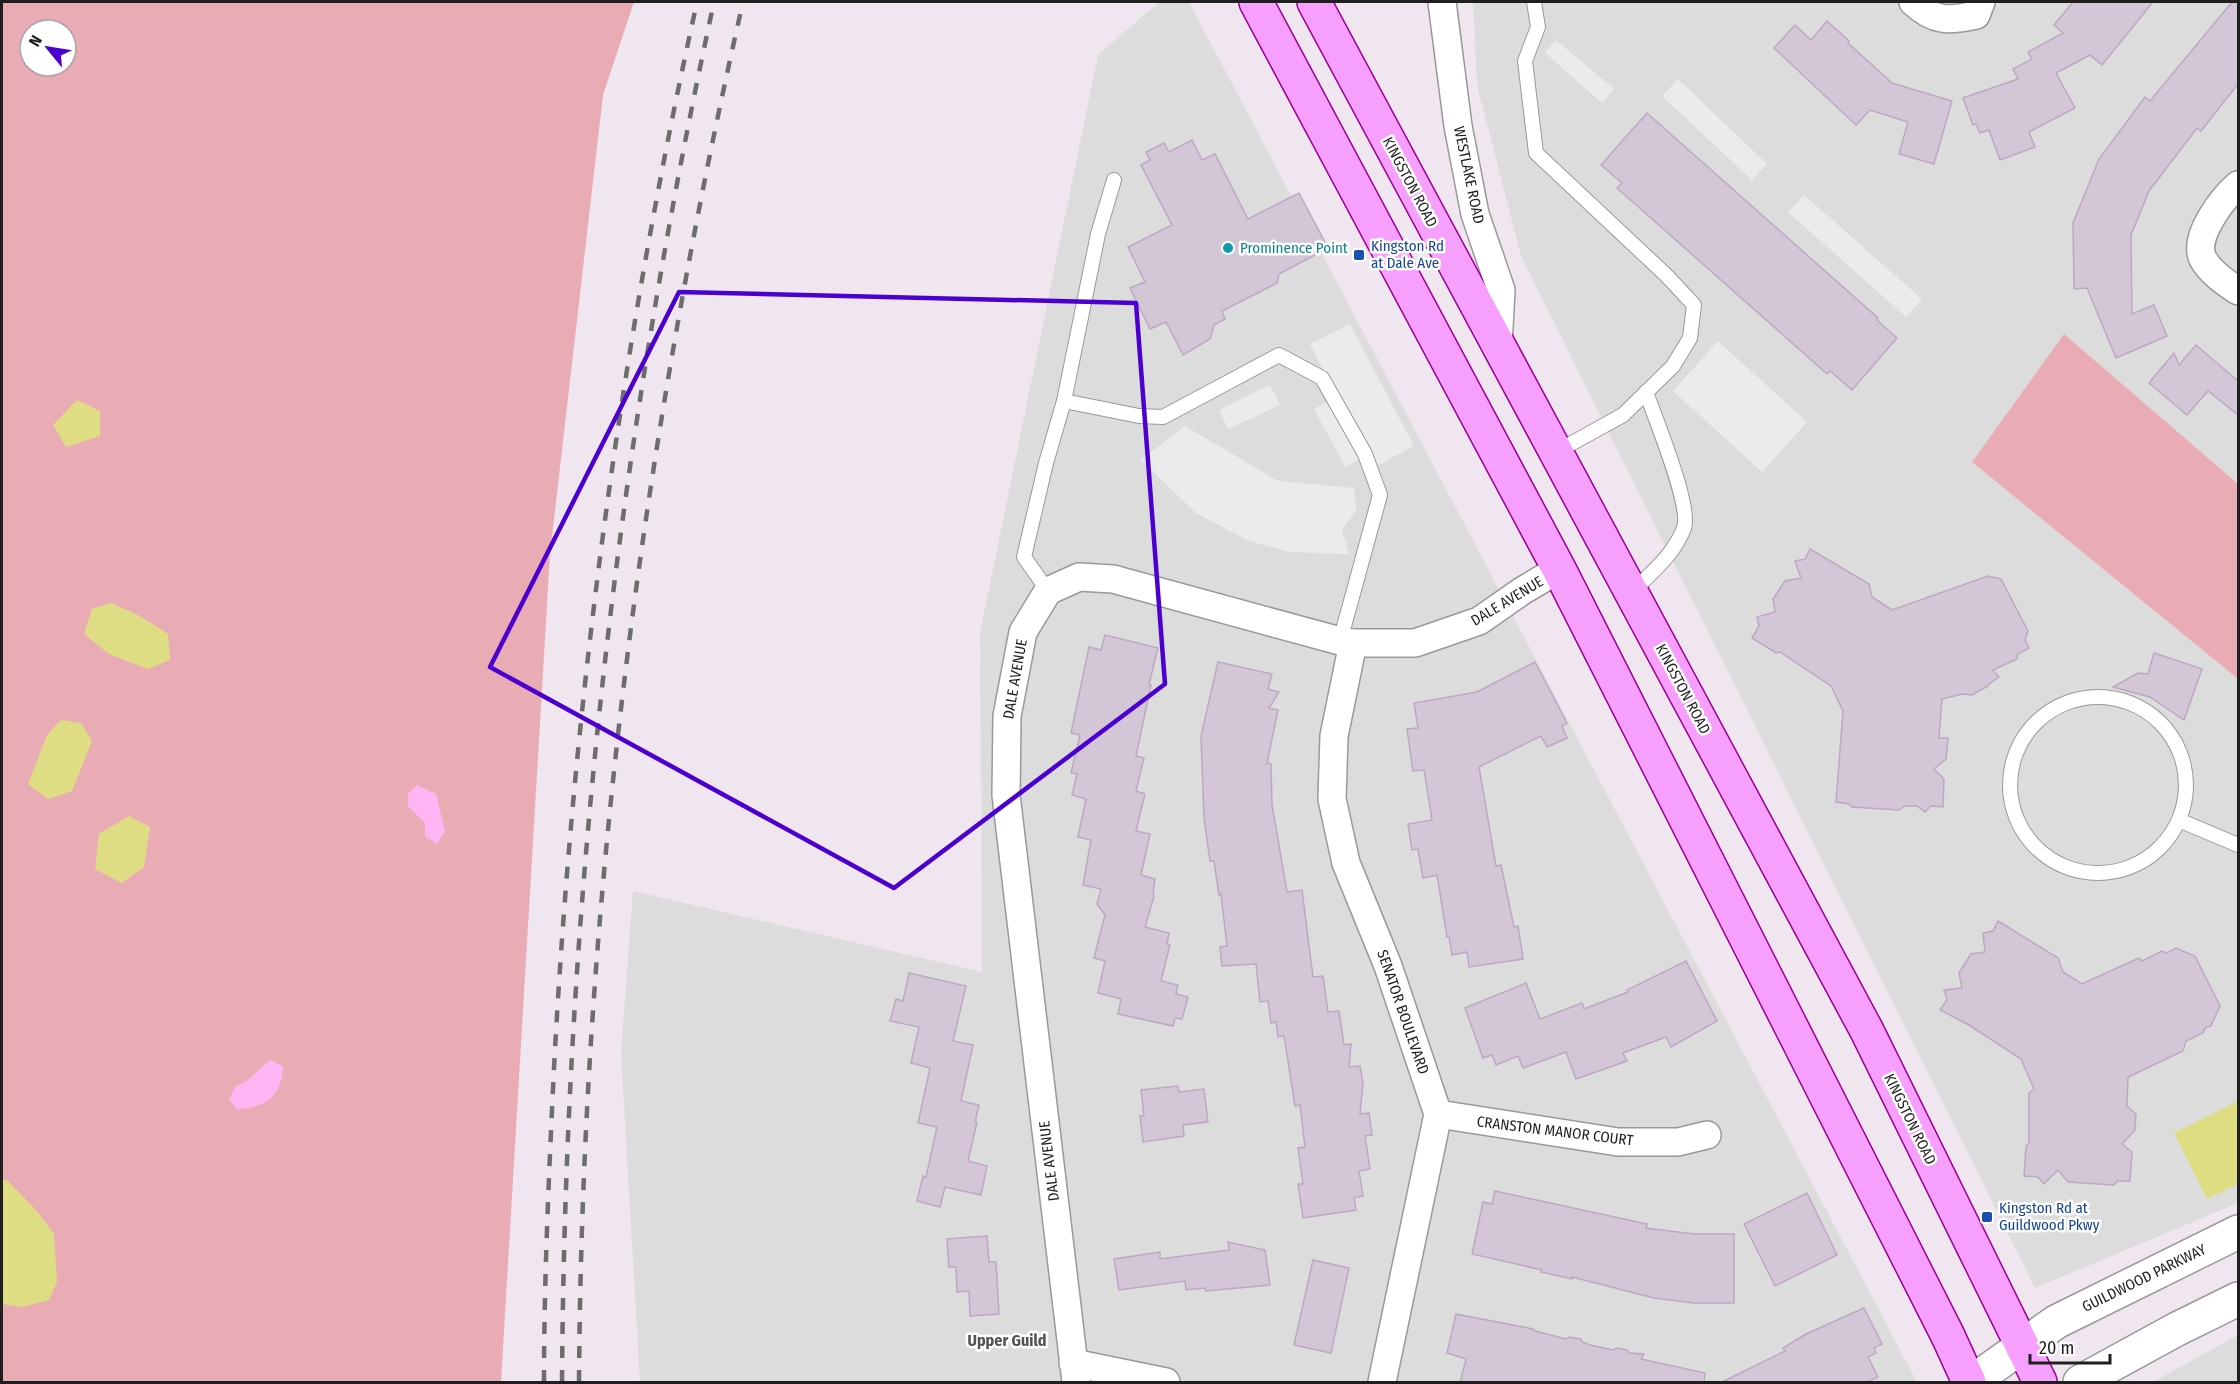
<svg xmlns="http://www.w3.org/2000/svg" width="2240" height="1384" font-family="'Fira Sans Condensed',sans-serif">
<style>
.residential{fill:#dddcdd}
.grass{fill:#eaacb4;fill-rule:evenodd}
.sand{fill:#ffb5f3}
.pitch{fill:#dfdd84}
.parking{fill:#ebebeb}
.building{fill:#d3c6d7;stroke:#bda8c2;stroke-width:1.5}
.lines{fill:none;stroke-linecap:round;stroke-linejoin:round}
.service-casing{stroke:#999;stroke-width:16}
.minor-casing{stroke:#999;stroke-width:30}
.tertiary-casing{stroke:#999;stroke-width:36}
.primary-casing{stroke:#9b0095;stroke-width:36}
.service{stroke:#fff;stroke-width:14}
.minor{stroke:#fff;stroke-width:27}
.tertiary{stroke:#fff;stroke-width:33}
.primary{stroke:#f69ffc;stroke-width:33}
.rail{stroke:#6d6d6d;stroke-width:4.5;stroke-dasharray:12 12;stroke-linecap:butt}
.marked{fill:none;stroke:#4b00cf;stroke-width:4.5;stroke-linejoin:round}
.culture-dot{fill:#0f9aa8;stroke:#fff;stroke-width:2}
.transit-dot{fill:#1a4fb4;stroke:#fff;stroke-width:2}
.labels{text-anchor:middle;stroke-width:5;stroke-linejoin:round;paint-order:stroke}
.street-label{font-size:15px;fill:#1f1f1f;stroke:#fff}
.transit-label{font-size:15px;fill:#164399;stroke:#fff;text-anchor:start}
.culture-label{font-size:15px;fill:#0d838f;stroke:#fff;text-anchor:start}
.neighbourhood-label{font-size:16px;font-weight:bold;fill:#525252;stroke:#fff}
</style>
<rect width="100%" height="100%" fill="#f0e6f0"/>
<g class="residential">
<path d="M1159 2H1189L1917 1382H640L621 1053 633 891 982 972 980 633 1098 55Z"/>
<path d="M1473 2H2238V484L2064 335 1972 462 2238 679V1203L2035 1288 1521 256 1477 85Z"/>
<path d="M2238 1335V1382H2153Z"/>
</g>
<g class="grass">
<path d="M2 2H634L603 95 550 554 501 1382H2ZM30 30H66V66H30Z"/>
<path d="M2064 334 2238 484V679L1972 462Z"/>
</g>
<g class="sand">
<path d="M417 785 436 794 445 831 437 844 425 837V823L408 806V794Z"/>
<path d="M270 1060 283 1066C282 1096 266 1108 237 1109L229 1099 236 1086 248 1080Z"/>
</g>
<g class="pitch">
<path d="M77 400 100 411V436L66 447 53 425Z"/>
<path d="M111 603 138 615 168 634 170 660 148 669 109 654 84 634 92 609Z"/>
<path d="M61 720 81 723 92 741 72 791 48 799 28 784 47 735Z"/>
<path d="M129 816 150 827 144 867 122 883 95 869 99 834Z"/>
<path d="M2238 1101V1184L2207 1199 2174 1133Z"/>
<path d="M2 1179 8 1181 36 1210 54 1234 57 1282 49 1300 21 1307 2 1304Z"/>
</g>
<g class="parking">
<path d="M1556 40 1614 89 1602 103 1545 53Z"/>
<path d="M1678 79 1767 164 1752 180 1662 96Z"/>
<path d="M1804 195 1922 299 1906 317 1788 212Z"/>
<path d="M1350 324 1414 446 1375 467 1368 455 1345 467 1314 409 1337 397 1310 344Z"/>
<path d="M1718 341 1807 422 1762 472 1673 391Z"/>
<path d="M1270 385 1280 405 1228 429 1219 410Z"/>
<path d="M1185 426 1278 481 1354 488 1356 510 1342 530 1349 554 1290 552 1249 541 1196 513 1141 460Z"/>
</g>
<g class="building">
<path d="M2073 2H2153L2102 65 2090 55 2056 73 2075 108 2029 132 2035 147 2000 160 1989 130 1980 133 1976 124 1973 125 1963 98 2018 79 2013 69 2032 59 2028 52 2063 33 2054 25Z"/>
<path d="M2232 2H2238V84L2201 131 2197 128 2149 191 2131 235 2132 314 2154 305 2167 336 2116 358 2087 288 2074 289 2073 223 2099 159 2145 97 2150 101Z"/>
<path d="M1827 21 1849 41 1848 43 1892 83 1952 101 1934 164 1899 154 1908 122 1870 110 1856 125 1774 48 1795 25 1811 40Z"/>
<path d="M1647 113 1878 318 1877 320 1897 338 1852 390 1830 371 1827 374 1617 188 1622 183 1601 165Z"/>
<path d="M1192 140 1202 160 1215 154 1248 219 1299 193 1328 248 1279 274 1277 283 1222 311 1225 319 1214 325 1210 339 1183 355 1166 322 1150 329 1130 288 1145 282 1128 247 1172 225 1141 165 1150 160 1146 152 1164 143 1169 152Z"/>
<path d="M2196 345 2238 381V415L2208 391 2187 415 2149 383 2174 353 2179 365Z"/>
<path d="M1810 549 1869 584 1872 597 1892 610 1988 576 2001 579 2028 631 2025 640 2029 648 2018 654 2017 659 1993 670 1999 677 1989 684 1988 686 1972 695 1962 694 1942 699 1939 738H1948L1946 759 1934 769 1944 779 1943 807 1931 806 1925 812 1917 806H1905L1899 810 1852 807 1849 804 1836 802 1843 711 1831 686 1780 652 1776 653 1752 638 1759 626 1757 617 1775 612 1773 599 1785 581 1801 578 1795 561 1805 559Z"/>
<path d="M1105 635 1158 648 1149 684 1151 685 1136 756 1144 758 1136 791 1145 794 1136 831 1150 834 1141 875 1155 879 1153 892 1154 896 1145 927 1169 933 1167 944 1170 945 1161 981 1178 985 1176 994 1188 997 1182 1019 1175 1018 1173 1026 1118 1014 1121 999 1098 993 1105 961 1094 958 1105 915 1097 904 1101 889 1083 885 1091 840 1078 837 1086 799 1072 795 1077 774 1071 773 1080 735 1071 733 1089 647 1101 650Z"/>
<path d="M2154 653 2202 669 2184 720 2150 697 2113 687 2138 673 2148 674Z"/>
<path d="M1218 662 1272 674 1268 689 1279 692 1269 708 1278 710 1267 763 1271 764 1272 805 1287 892 1302 890 1313 977 1323 976 1328 1012 1339 1011 1344 1045 1351 1044 1349 1067 1360 1066 1363 1083 1360 1114 1369 1113 1372 1135 1365 1136 1370 1169 1359 1171 1363 1196 1354 1198 1356 1210 1303 1218 1298 1184H1303L1298 1148 1305 1147 1300 1105 1295 1106 1284 1036 1278 1037 1276 1022 1271 1023 1268 1001 1260 1002 1256 964 1222 966 1220 947 1227 946 1221 894 1219 895 1214 861H1210L1204 818 1201 736Z"/>
<path d="M1535 662 1567 723 1562 726 1567 738 1547 747 1541 736 1479 767 1496 866 1501 865 1514 927 1518 926 1523 959 1469 967 1467 952 1452 955 1449 936 1447 937 1437 875 1423 878 1418 849 1412 850 1408 824 1432 820 1424 770 1413 771 1407 729 1418 728 1414 703 1477 692Z"/>
<path d="M1998 921 2058 958 2063 972 2082 984 2139 958 2142 961 2162 951 2167 953 2176 948 2195 956 2220 1006 2211 1026 2205 1028 2203 1033 2186 1041 2183 1051 2128 1077 2127 1106 2136 1114 2135 1130 2122 1144 2132 1152 2130 1181H2117L2114 1185 2068 1182 2058 1170 2044 1184 2038 1177 2024 1176 2026 1146 2029 1143V1093L2034 1089 2021 1059 1969 1025 1940 1010 1947 1000 1944 990 1962 988 1959 973 1971 954 1985 952 1983 933 1993 931Z"/>
<path d="M1686 961 1717 1021 1671 1047 1666 1037 1623 1053 1627 1061 1576 1079 1566 1052 1523 1068 1518 1056 1496 1065 1492 1055 1483 1058 1465 1008 1526 983 1540 1019 1582 1003 1584 1009 1628 992 1627 990Z"/>
<path d="M909 973 966 986 953 1041 973 1045 961 1101 979 1105 975 1122H977L968 1161 987 1166 981 1195 945 1187 940 1207 917 1201 923 1176 926 1177 937 1127 918 1123 930 1068 911 1063 919 1027 890 1021 896 999 903 1001Z"/>
<path d="M1178 1086 1179 1092 1204 1089 1208 1122 1183 1125 1184 1136 1143 1142 1140 1116H1144L1141 1090Z"/>
<path d="M1495 1191 1647 1224 1646 1228 1694 1234H1734V1303H1694L1654 1298 1572 1277V1279L1541 1272 1542 1270 1472 1254 1483 1202 1492 1204Z"/>
<path d="M1807 1193 1837 1255 1775 1286 1744 1224Z"/>
<path d="M987 1236 989 1262H996L999 1314 970 1316 969 1291 957 1292 956 1267H949L947 1239Z"/>
<path d="M1228 1242 1265 1250 1270 1285 1206 1291 1205 1288 1186 1290 1185 1281 1119 1290 1114 1259 1160 1252V1259L1229 1250Z"/>
<path d="M1313 1260 1349 1268 1331 1353 1294 1345Z"/>
<path d="M1864 1308 1882 1344 1874 1348 1876 1353 1868 1357 1878 1377 1866 1383H1720L1785 1351 1783 1348 1806 1334Z"/>
<path d="M1456 1314 1533 1329 1535 1331 1566 1339 1569 1337 1581 1339 1582 1342 1590 1345 1613 1350 1616 1348 1627 1350 1629 1353 1644 1354 1641 1359 1705 1373 1704 1383H1460L1466 1359 1447 1353Z"/>
</g>
<g class="lines">
<defs>
<g id="service">
<path d="M1534 2 1538 27 1525 61 1536 153 1667 276 1694 305 1690 338 1673 366 1623 415 1556 452"/>
<path d="M1064 401 1098 234 1114 180"/>
<path d="M1048 591 1024 557 1046 463 1064 401 1139 416 1163 417 1279 355 1322 378 1365 454 1380 495 1340 641"/>
<path d="M1632 592C1651 573 1674 555 1684 528 1692 507 1655 418 1646 392"/>
<circle cx="2098" cy="785" r="88"/>
<path d="M2181 821 2238 845"/>
</g>
<g id="minor">
<path d="M1442 2 1458 126 1475 214 1501 290 1498 346"/>
<path d="M1913 2C1934 22 1949 21 1976 15L1981 2"/>
<path d="M2238 185C2223 198 2192 237 2203 259 2211 273 2225 282 2238 291"/>
<path d="M1353 643 1334 736 1332 799 1346 863 1388 966 1438 1114 1382 1382"/>
<path d="M1438 1114 1618 1142H1678L1707 1135"/>
<path d="M1073 1363 1166 1382"/>
<path d="M1076 1382 1006 795 1007 716 1023 632 1048 591 1079 577 1113 579 1340 641 1353 643H1415L1479 621 1522 591 1559 569"/>
</g>
<g id="tertiary">
<path d="M1972 1382 2056 1322 2238 1232"/>
<path d="M2080 1382 2177 1329 2238 1299"/>
</g>
<g id="primary">
<path d="M1256 2 1559 569 1948 1336 1969 1382"/>
<path d="M1314 2 1867 1031 2040 1382"/>
</g>
</defs>
<use href="#service" class="service-casing"/>
<use href="#minor" class="minor-casing"/>
<use href="#tertiary" class="tertiary-casing"/>
<use href="#primary" class="primary-casing"/>
<use href="#service" class="service"/>
<use href="#minor" class="minor"/>
<use href="#tertiary" class="tertiary"/>
<use href="#primary" class="primary"/>
<g class="rail">
<path d="M544 1382C544 1278 549 1173 554 1068 573 710 619 352 697 2"/>
<path d="M562 1382C565 919 615 455 714 2"/>
<path d="M579 1382C582 920 640 452 743 2"/>
</g>
</g>
<path class="marked" d="M679 292 1136 303 1165 684 894 888 490 667Z"/>
<circle class="culture-dot" cx="1228" cy="248" r="6"/>
<g class="transit-dot">
<rect x="1353" y="249" width="12" height="12" rx="3"/>
<rect x="1981" y="1211" width="12" height="12" rx="3"/>
</g>
<g class="labels">
<g class="street-label">
<text transform="translate(1469 175) rotate(78)" y="5">WESTLAKE ROAD</text>
<text transform="translate(1410 182) rotate(62)" y="5">KINGSTON ROAD</text>
<text transform="translate(1507 601) rotate(-31)" y="5">DALE AVENUE</text>
<text transform="translate(1015 679) rotate(-80)" y="5">DALE AVENUE</text>
<text transform="translate(1683 689) rotate(62)" y="5">KINGSTON ROAD</text>
<text transform="translate(1403 1012) rotate(71)" y="5">SENATOR BOULEVARD</text>
<text transform="translate(1910 1119) rotate(64)" y="5">KINGSTON ROAD</text>
<text transform="translate(1555 1131) rotate(7)" y="5">CRANSTON MANOR COURT</text>
<text transform="translate(1049 1161) rotate(-97)" y="5">DALE AVENUE</text>
<text transform="translate(2144 1278) rotate(-26)" y="5">GUILDWOOD PARKWAY</text>
</g>
<g class="transit-label">
<text x="1371" y="251">Kingston Rd<tspan x="1371" dy="17">at Dale Ave</tspan></text>
<text x="1999" y="1213">Kingston Rd at<tspan x="1999" dy="17">Guildwood Pkwy</tspan></text>
</g>
<g class="culture-label">
<text x="1240" y="253">Prominence Point</text>
</g>
<g class="neighbourhood-label">
<text x="1007" y="1346">Upper Guild</text>
</g>
</g>
<rect width="2240" height="1384" fill="none" stroke="#1f1f1f" stroke-width="6"/>
<g transform="translate(48 48) rotate(300)"><circle r="28" fill="#ffffff" stroke="#a5a5a5" stroke-width="1.5"/>
<path d="M0-4.5L10 22L0 15L-10 22Z" fill="#4b00cf"/>
<text y="-9" font-size="16" font-weight="bold" text-anchor="middle" fill="#1f1f1f">N</text>
</g>
<path d="M2030 1354v9h80v-9" fill="none" stroke="#1f1f1f" stroke-width="3"/>
<text x="2039" y="1354" font-size="18" fill="#1f1f1f" stroke="#ffffff" stroke-width="4.5" paint-order="stroke">20 m</text>
</svg>
